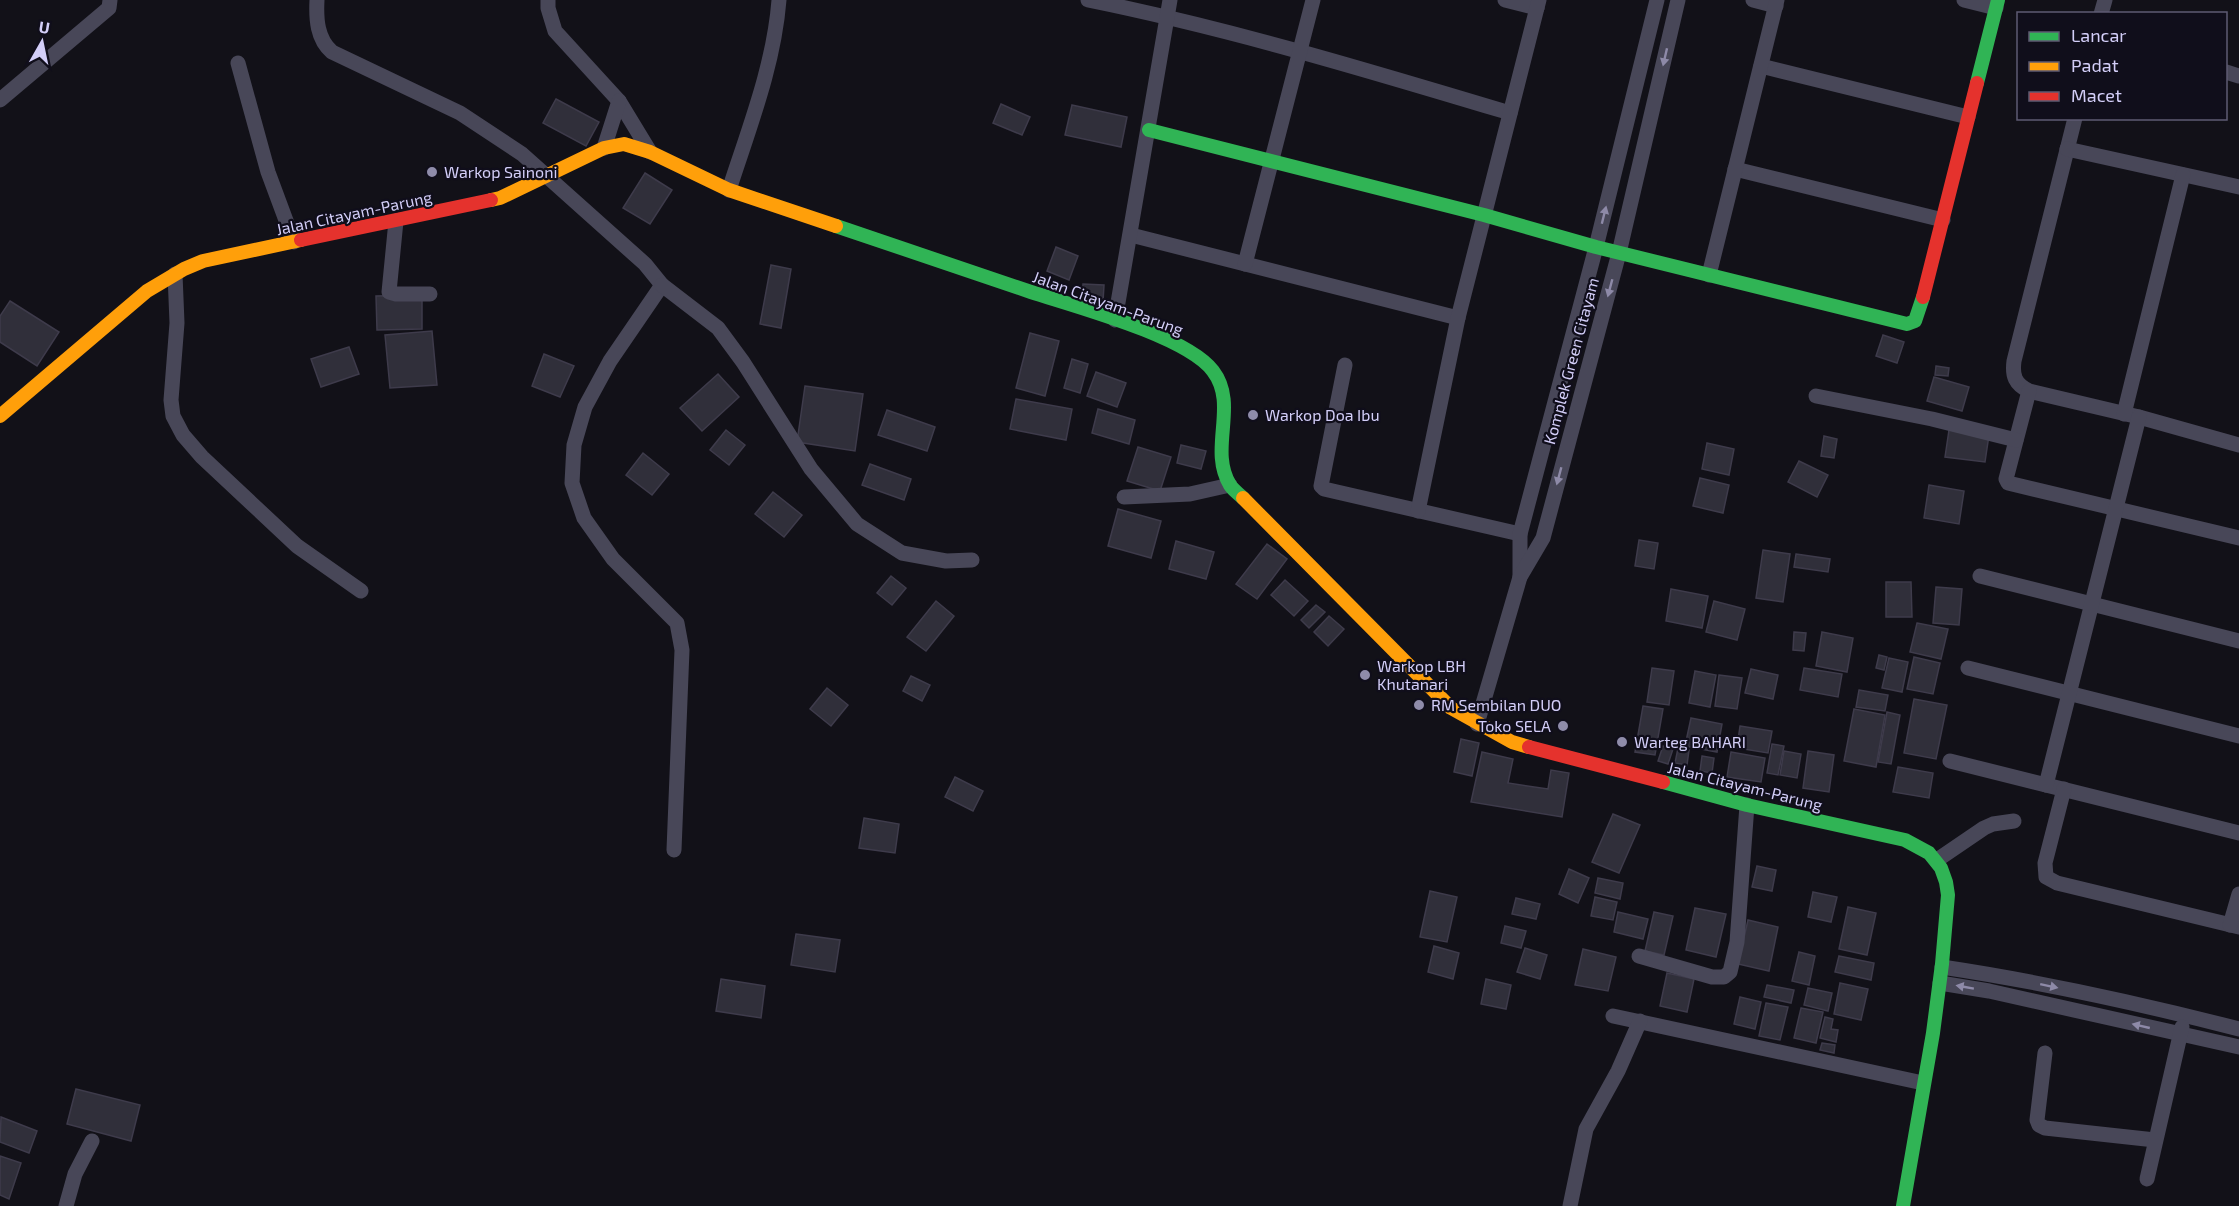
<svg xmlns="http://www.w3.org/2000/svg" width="2239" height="1206" font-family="'Exo 2',sans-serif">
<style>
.building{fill:#302f3a;stroke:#3e3b4b;stroke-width:1.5}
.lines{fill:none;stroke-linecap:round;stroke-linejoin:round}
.street{stroke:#484758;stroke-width:15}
.fast{stroke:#30b455;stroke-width:14}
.slow{stroke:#ff9f0a;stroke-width:14}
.jam{stroke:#e5322d;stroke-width:14}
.oneway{fill:#8e8aa8}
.poi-dot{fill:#8f8caa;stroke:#100e1b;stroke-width:2}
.labels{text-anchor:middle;stroke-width:4.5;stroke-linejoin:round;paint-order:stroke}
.poi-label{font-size:16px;fill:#d3cef8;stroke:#100e1b;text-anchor:start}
.street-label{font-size:16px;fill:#d3cef8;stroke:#100e1b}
</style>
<rect width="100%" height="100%" fill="#121118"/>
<g class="building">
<path d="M556 99 599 122 586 146 543 123Z"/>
<path d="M1001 104 1030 117 1022 135 993 123Z"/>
<path d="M1072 105 1127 117 1121 147 1065 135Z"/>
<path d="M645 173 672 190 650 224 623 208Z"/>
<path d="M1056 247 1078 256 1069 280 1047 271Z"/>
<path d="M771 265 791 269 781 328 760 324Z"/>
<path d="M1083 284 1104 285 1103 302H1082Z"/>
<path d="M422 295V329L377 330 376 296Z"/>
<path d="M10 301 59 332 37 366 0 342V316Z"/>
<path d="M432 331 437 385 390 388 385 335Z"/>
<path d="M1030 333 1059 341 1045 396 1016 388Z"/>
<path d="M1883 335 1904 342 1897 363 1876 356Z"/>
<path d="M349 347 359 374 321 387 311 359Z"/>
<path d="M544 354 574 366 560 397 532 386Z"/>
<path d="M1072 359 1088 364 1080 393 1064 388Z"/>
<path d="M1936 366 1949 368 1948 376 1935 375Z"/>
<path d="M1096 372 1126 383 1117 407 1087 396Z"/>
<path d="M718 374 739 397 702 431 680 408Z"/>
<path d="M1934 377 1969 387 1962 411 1927 401Z"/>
<path d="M805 386 863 394 855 451 797 442Z"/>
<path d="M1016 399 1072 409 1066 440 1010 429Z"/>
<path d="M1098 409 1135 420 1129 444 1092 433Z"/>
<path d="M887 410 935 427 927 451 878 435Z"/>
<path d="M726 430 745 445 729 465 710 450Z"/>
<path d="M1949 430 1989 435 1985 462 1945 457Z"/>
<path d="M1824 436 1837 439 1834 458 1821 456Z"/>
<path d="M1707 443 1734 449 1729 475 1702 469Z"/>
<path d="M1181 445 1206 451 1201 469 1177 463Z"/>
<path d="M1138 447 1171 457 1160 491 1127 481Z"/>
<path d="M643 453 669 474 652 495 626 475Z"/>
<path d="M1799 461 1828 475 1817 497 1788 482Z"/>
<path d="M870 464 911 479 904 500 862 485Z"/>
<path d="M1700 478 1729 485 1723 513 1693 506Z"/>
<path d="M1929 485 1964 491 1959 524 1924 518Z"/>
<path d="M773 492 802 515 784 537 755 514Z"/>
<path d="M1118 509 1161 521 1151 558 1108 546Z"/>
<path d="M1639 540 1658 543 1654 569 1635 566Z"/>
<path d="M1176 541 1214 552 1206 579 1169 569Z"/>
<path d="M1267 544 1287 559 1257 599 1236 584Z"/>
<path d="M1763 550 1790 554 1783 602 1756 598Z"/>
<path d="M1796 554 1830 559 1828 572 1794 567Z"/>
<path d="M891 576 906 588 892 605 877 593Z"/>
<path d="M1285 580 1308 601 1294 616 1271 595Z"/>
<path d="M1886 582H1911L1912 617H1886Z"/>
<path d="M1936 587 1962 589 1959 625 1933 623Z"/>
<path d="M1671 589 1708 596 1702 628 1666 621Z"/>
<path d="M936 601 954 616 926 651 907 637Z"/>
<path d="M1714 601 1745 609 1737 640 1706 632Z"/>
<path d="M1316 605 1325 612 1309 628 1301 620Z"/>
<path d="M1329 616 1344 629 1328 646 1314 632Z"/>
<path d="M1917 623 1948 629 1941 659 1910 652Z"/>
<path d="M1794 632 1806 633 1804 651 1793 650Z"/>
<path d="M1822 632 1853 638 1847 672 1816 666Z"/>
<path d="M1879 655 1887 657 1884 670 1876 668Z"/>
<path d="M1914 657 1940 663 1933 694 1907 689Z"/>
<path d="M1889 658 1908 662 1902 692 1882 688Z"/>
<path d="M1652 668 1674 671 1669 705 1647 702Z"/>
<path d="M1804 668 1842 674 1838 697 1800 690Z"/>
<path d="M1751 669 1778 675 1773 699 1745 693Z"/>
<path d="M1695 671 1716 675 1710 707 1689 703Z"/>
<path d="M1719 675 1742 678 1737 709 1715 706Z"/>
<path d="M911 676 930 685 922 701 903 691Z"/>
<path d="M827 688 848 705 831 726 810 709Z"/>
<path d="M1859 690 1888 695 1885 711 1856 707Z"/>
<path d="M1914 699 1947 705 1936 759 1904 753Z"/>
<path d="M1643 706 1663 709 1655 755 1635 752Z"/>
<path d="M1854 709 1885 715 1876 767 1844 761Z"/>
<path d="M1887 712 1900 715 1891 764 1878 762Z"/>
<path d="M1691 718 1722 724 1717 752 1685 746Z"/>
<path d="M1740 726 1772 731 1768 753 1737 748Z"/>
<path d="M1461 739 1479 743 1472 776 1454 772Z"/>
<path d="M1772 744 1784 746 1778 775 1767 773Z"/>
<path d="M1663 746 1673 749 1668 764 1658 761Z"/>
<path d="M1678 748 1689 750 1687 765 1675 763Z"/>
<path d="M1784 751 1801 754 1797 778 1780 775Z"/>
<path d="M1808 751 1834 755 1829 792 1803 788Z"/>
<path d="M1482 752 1513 759 1508 783 1548 789 1551 770 1569 773 1562 817 1471 802Z"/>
<path d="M1731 752 1765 758 1761 782 1727 777Z"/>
<path d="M1702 756 1714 758 1712 773 1700 771Z"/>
<path d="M1898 767 1933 773 1929 798 1893 792Z"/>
<path d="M955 777 983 791 973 811 945 797Z"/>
<path d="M1613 814 1640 825 1619 873 1592 862Z"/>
<path d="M864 818 899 824 895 853 859 848Z"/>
<path d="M1757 866 1776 870 1772 891 1752 887Z"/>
<path d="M1569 869 1589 878 1578 903 1559 894Z"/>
<path d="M1598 878 1623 883 1620 899 1595 893Z"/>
<path d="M1430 891 1457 897 1447 942 1420 937Z"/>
<path d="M1813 892 1837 897 1831 922 1808 917Z"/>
<path d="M1595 897 1617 902 1613 920 1591 916Z"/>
<path d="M1516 898 1540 904 1536 919 1512 914Z"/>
<path d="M1848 907 1876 913 1867 955 1839 949Z"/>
<path d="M1695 908 1726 914 1716 957 1686 950Z"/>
<path d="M1618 912 1648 919 1643 939 1614 932Z"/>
<path d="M1654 912 1673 916 1664 955 1645 951Z"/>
<path d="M1748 920 1778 927 1769 971 1738 964Z"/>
<path d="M1505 926 1526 931 1521 948 1501 943Z"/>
<path d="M796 934 840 940 835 972 791 965Z"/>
<path d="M1434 946 1459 953 1453 979 1428 972Z"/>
<path d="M1525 948 1547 955 1540 979 1517 972Z"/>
<path d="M1583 949 1616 957 1608 991 1575 985Z"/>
<path d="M1799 952 1815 956 1809 985 1792 981Z"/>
<path d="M1839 956 1874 963 1871 980 1835 972Z"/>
<path d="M1667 973 1694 979 1687 1012 1660 1006Z"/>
<path d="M721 979 765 986 761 1018 716 1011Z"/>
<path d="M1486 979 1511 985 1506 1009 1481 1004Z"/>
<path d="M1840 983 1868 989 1861 1020 1834 1014Z"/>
<path d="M1767 985 1794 990 1791 1003 1764 997Z"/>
<path d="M1808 988 1832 993 1828 1011 1804 1005Z"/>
<path d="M1740 997 1761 1002 1755 1029 1734 1024Z"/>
<path d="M1766 1003 1788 1007 1780 1040 1759 1036Z"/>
<path d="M1801 1008 1823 1012 1816 1043 1794 1038Z"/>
<path d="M1825 1017 1833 1019 1831 1029 1838 1030 1836 1042 1820 1038Z"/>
<path d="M1822 1043 1835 1045 1834 1053 1820 1050Z"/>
<path d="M76 1089 140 1105 131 1141 67 1124Z"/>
<path d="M1 1117 37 1131 29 1153 0 1142Z"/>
<path d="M0 1156 21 1163 9 1199 0 1195Z"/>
</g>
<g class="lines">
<g class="street">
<path d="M317 0C316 19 317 39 332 52L460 113 522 154 645 264 662 285 610 361 585 407 574 445 572 483 584 518 613 559 677 623 682 650 674 850"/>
<path d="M548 0V8L555 31 619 101 650 152"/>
<path d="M1088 0C1231 29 1370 71 1510 113"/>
<path d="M1505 0 1537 8"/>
<path d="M1753 0 1776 6"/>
<path d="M1964 0 1996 8"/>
<path d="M2101 14 2105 0"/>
<path d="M238 63 268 172 294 242"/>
<path d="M1761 66 1968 117"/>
<path d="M2226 72 2239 76"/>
<path d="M0 100 109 8 110 0"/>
<path d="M2075 118 2014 361C2012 376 2015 384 2029 391L2139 417 2239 445"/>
<path d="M604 148 619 101"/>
<path d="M2067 149 2239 187"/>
<path d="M1735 169 1943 220"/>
<path d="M729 190C749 128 774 65 779 0"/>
<path d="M396 221 389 292 396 294H430"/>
<path d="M1131 235 1458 318"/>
<path d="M1245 264 1313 0"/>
<path d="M175 274 177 323 171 400 173 416 183 435 202 457 297 546 361 591"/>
<path d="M1709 275 1777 0"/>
<path d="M662 285 718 328 743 362 811 469 857 524 902 553 946 561 972 560"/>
<path d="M1115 320 1170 0"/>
<path d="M1345 365 1321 486 1324 489 1520 534"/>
<path d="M2029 391 2006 479 2008 483 2239 538"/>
<path d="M1816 396 1932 419 2016 440"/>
<path d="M2124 414 2183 175"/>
<path d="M1124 497 1190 494 1230 485"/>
<path d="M1418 511 1458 318 1539 0"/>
<path d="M1980 576 2239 641"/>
<path d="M1520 577V534L1596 247 1657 0"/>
<path d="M1968 668 2239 736"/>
<path d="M1477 724 1520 577 1543 538 1619 253 1678 0"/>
<path d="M1950 761 2239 833"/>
<path d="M2046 785 2139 417"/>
<path d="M2064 789 2045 863 2046 877 2057 883 2239 927"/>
<path d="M1937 860 1984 828 1993 824 2014 821"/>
<path d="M2230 925 2239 894"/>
<path d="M1639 956 1712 977H1724L1730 972 1737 942 1747 805"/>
<path d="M1942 967C2042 982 2142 1004 2239 1029"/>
<path d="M1940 983 1989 991 2239 1047"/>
<path d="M1613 1016 1923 1083"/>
<path d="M2045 1053 2037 1120 2039 1125 2045 1128 2155 1140"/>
<path d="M2147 1179 2182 1027"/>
<path d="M66 1206 75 1174 92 1141"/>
<path d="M1570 1206 1586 1129 1618 1071 1640 1021"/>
</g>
<g class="fast">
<path d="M1977 83 1998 0"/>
<path d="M1149 130 1484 215 1596 247 1907 324 1915 321 1923 297"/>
<path d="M836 226C901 248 966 270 1031 292 1074 306 1187 336 1213 371 1239 405 1208 449 1230 485 1233 490 1239 494 1243 498"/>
<path d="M1663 782 1747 805 1905 840 1929 853 1941 868 1946 882 1948 895 1942 964 1933 1033 1903 1206"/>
</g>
<g class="slow">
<path d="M491 200 500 198 604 148 624 144 650 152 729 190 836 226"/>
<path d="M0 416 147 291 184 269 203 261 301 240"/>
<path d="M1243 498 1451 708 1512 742 1529 747"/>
</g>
<g class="jam">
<path d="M301 240 491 200"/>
<path d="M1923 297 1977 83"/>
<path d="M1529 747 1663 782"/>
</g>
</g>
<defs><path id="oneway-solid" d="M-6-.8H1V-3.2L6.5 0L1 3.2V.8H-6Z" transform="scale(1.5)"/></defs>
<g class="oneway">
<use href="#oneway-solid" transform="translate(1665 57) rotate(103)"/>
<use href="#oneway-solid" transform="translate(1604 215) rotate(-76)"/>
<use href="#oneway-solid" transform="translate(1610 288) rotate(105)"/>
<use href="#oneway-solid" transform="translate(1559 476) rotate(105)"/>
<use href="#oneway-solid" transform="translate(2049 986) rotate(12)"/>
<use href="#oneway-solid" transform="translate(1965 987) rotate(-170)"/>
<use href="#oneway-solid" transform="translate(2141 1026) rotate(-167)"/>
</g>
<g class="poi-dot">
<circle cx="432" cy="172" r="6"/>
<circle cx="1253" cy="415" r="6"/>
<circle cx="1365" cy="675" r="6"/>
<circle cx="1419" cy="705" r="6"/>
<circle cx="1563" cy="726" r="6"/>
<circle cx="1622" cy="742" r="6"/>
</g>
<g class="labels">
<g class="poi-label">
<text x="444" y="178">Warkop Sainoni</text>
<text x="1265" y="421">Warkop Doa Ibu</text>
<text x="1377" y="672">Warkop LBH<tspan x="1377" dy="18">Khutanari</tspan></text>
<text x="1431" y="711">RM Sembilan DUO</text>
<text x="1551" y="732" text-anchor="end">Toko SELA</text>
<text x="1634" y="748">Warteg BAHARI</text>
</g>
<g class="street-label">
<text transform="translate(354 213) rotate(-12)" y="6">Jalan Citayam-Parung</text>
<text transform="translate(1108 303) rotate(20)" y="6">Jalan Citayam-Parung</text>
<text transform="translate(1571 361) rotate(-75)" y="6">Komplek Green Citayam</text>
<text transform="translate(1745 786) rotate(14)" y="6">Jalan Citayam-Parung</text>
</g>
</g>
<rect x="2017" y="12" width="210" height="108" fill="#100e1b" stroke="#5e5b73" stroke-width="1.5"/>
<rect x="2029" y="32" width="30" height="9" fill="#30b455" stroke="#5e5b73" stroke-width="1.5"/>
<text x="2071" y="42" font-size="18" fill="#d3cef8">Lancar</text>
<rect x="2029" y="62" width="30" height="9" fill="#ff9f0a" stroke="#5e5b73" stroke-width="1.5"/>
<text x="2071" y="72" font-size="18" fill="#d3cef8">Padat</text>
<rect x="2029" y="92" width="30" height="9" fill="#e5322d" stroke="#5e5b73" stroke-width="1.5"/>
<text x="2071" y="102" font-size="18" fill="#d3cef8">Macet</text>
<g transform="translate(42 42) rotate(9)" stroke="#100e1b" stroke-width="4.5" paint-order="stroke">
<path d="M0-4.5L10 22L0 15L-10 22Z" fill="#d3cef8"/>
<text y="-9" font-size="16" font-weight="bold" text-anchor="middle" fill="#d3cef8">U</text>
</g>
</svg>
